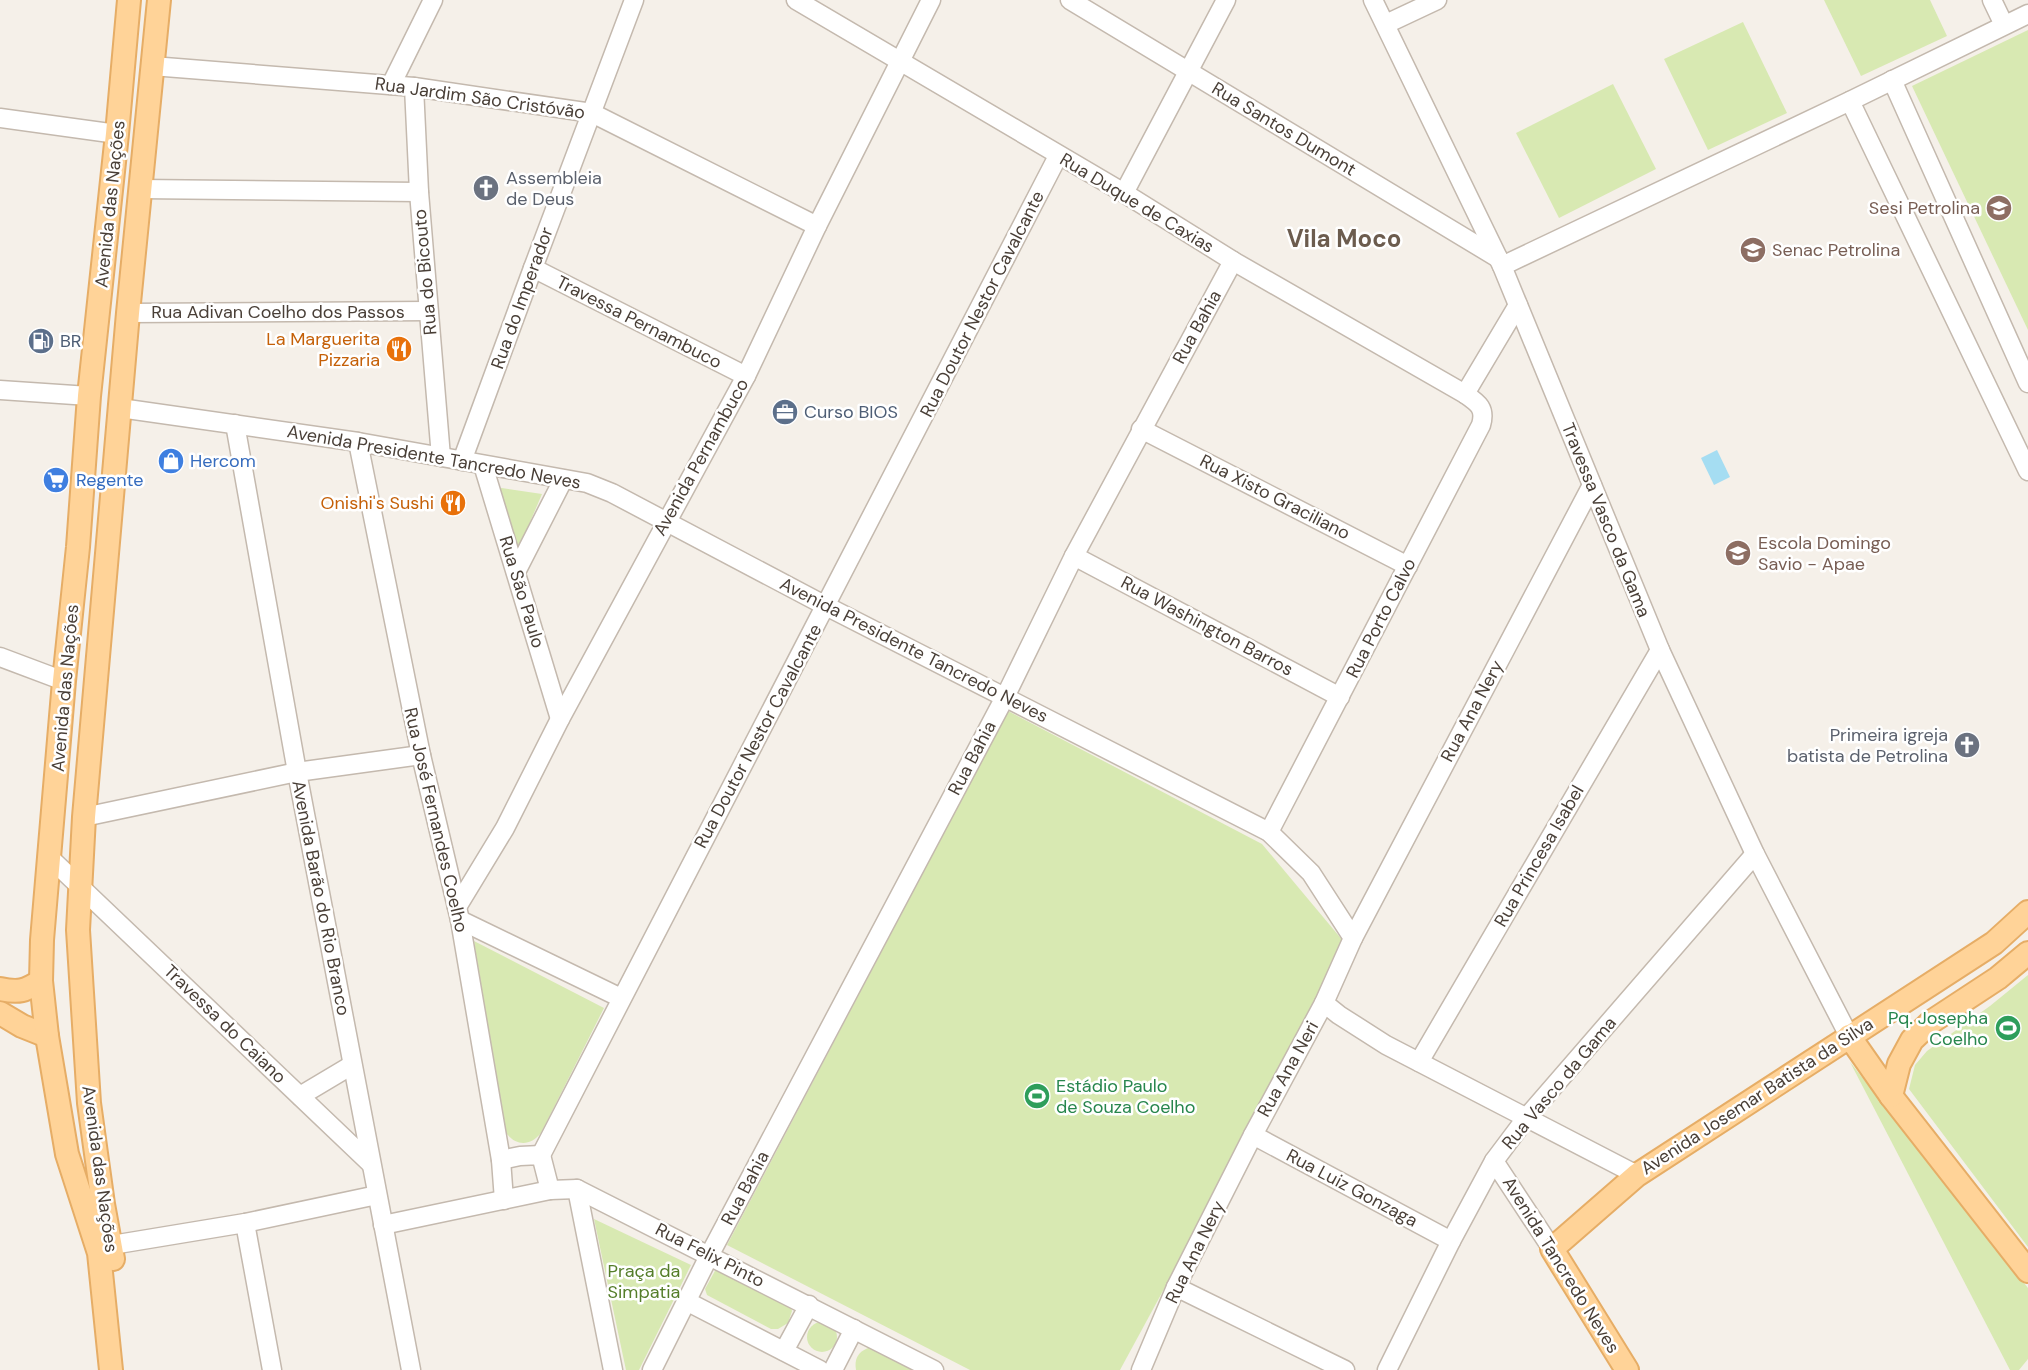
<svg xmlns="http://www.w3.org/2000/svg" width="2028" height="1370" font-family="'DM Sans',sans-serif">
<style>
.green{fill:#d8e9b2}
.water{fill:#a5ddf2}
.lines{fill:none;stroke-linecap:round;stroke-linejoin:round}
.minor-casing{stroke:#c4b9ae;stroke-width:21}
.major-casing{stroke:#e6ad66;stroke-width:26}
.minor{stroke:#fff;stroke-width:18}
.major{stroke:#ffd398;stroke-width:22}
.labels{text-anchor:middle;stroke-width:5;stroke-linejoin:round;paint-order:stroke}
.street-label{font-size:18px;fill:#493f37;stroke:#fff}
.worship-label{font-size:18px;fill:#5b616d;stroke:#fff;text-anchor:start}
.education-label{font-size:18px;fill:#785e54;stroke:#fff;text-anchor:start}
.food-label{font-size:18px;fill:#c56008;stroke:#fff;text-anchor:end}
.service-label{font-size:18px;fill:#4e5e75;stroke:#fff;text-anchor:start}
.shop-label{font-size:18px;fill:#366cbe;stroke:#fff;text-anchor:start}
.leisure-label{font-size:18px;fill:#27864d;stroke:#fff;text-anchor:end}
.park-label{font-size:18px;fill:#547d29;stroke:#fff}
.district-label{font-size:24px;font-weight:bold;fill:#6c5c4e;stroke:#fff}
</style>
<rect width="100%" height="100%" fill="#f5f0e9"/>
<g class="green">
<path d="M1824 0H1930L1947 36 1861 76Z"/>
<path d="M1743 22 1787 113 1708 150 1664 59Z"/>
<path d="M2028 30V330L1912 86Z"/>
<path d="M1613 84 1656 169 1559 218 1516 133Z"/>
<path d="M495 487 542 494 513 562Z"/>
<path d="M1008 711 1262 844 1349 948 1120 1370H970L727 1245Z"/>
<path d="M474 941 604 1008 541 1133C530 1147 514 1146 505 1131Z"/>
<path d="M2028 975V1247L1909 1089 1915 1065 1927 1051 1990 1006Z"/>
<path d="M1850 1062 2028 1288V1359L2019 1370H2010Z"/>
<path d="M594 1219 691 1265 639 1370H626Z"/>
<path d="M716 1269 790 1305 792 1311 788 1323 778 1329H771L707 1295 705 1289Z"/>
<circle cx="822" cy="1337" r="15"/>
<path d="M868 1348H873L914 1370H856C854 1359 858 1352 868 1348Z"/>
</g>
<path class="water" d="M1717 450 1730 477 1714 485 1701 458Z"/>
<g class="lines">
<defs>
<g id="minor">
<path d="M796 0 1124 193 1233 261 1465 394C1478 403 1486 408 1481 425L1269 832"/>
<path d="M1070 0 1498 258"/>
<path d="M1373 0 1502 266 1660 650 1755 854 1849 1036"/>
<path d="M1992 0 2004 25"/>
<path d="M1386 24 1437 0"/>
<path d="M152 66 414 87 592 113 817 226"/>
<path d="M1892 80 2028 383"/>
<path d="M391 85 433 0"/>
<path d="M414 87 419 192 441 457"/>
<path d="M1850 101 2028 471"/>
<path d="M0 118 117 134"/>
<path d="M140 189 419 192"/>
<path d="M1124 193 1226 0"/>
<path d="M1502 266 1850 101 2028 14"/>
<path d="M533 268 746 376"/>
<path d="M128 313 428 311"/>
<path d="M0 390 89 396"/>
<path d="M1465 394 1518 305"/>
<path d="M120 408 358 442 587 483 612 493 826 606 1269 832 1311 873 1353 938 1324 1003 1339 1015 1386 1045 1637 1175"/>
<path d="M235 424 297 772 411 1370"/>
<path d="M1141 429 1408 566"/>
<path d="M358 442 421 755 460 920 501 1160 504 1200"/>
<path d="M462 461 533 268 634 0"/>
<path d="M483 465 560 719"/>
<path d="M1074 556 1340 697"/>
<path d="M516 572 563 480"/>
<path d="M0 657 64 681"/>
<path d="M84 817 297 772 421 755"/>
<path d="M50 858 370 1163"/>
<path d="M457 907 505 828 560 719 746 376 817 226 931 0"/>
<path d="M460 920 621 998"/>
<path d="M1353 938 1592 485"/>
<path d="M1419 1062 1660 650"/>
<path d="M300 1096 352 1065"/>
<path d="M1253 1135 1451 1241"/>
<path d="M541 1155 1058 156"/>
<path d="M501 1160 520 1156 541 1155 550 1190 577 1189 934 1370"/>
<path d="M1494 1161 1552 1249"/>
<path d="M577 1189 613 1370"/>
<path d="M245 1223 272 1370"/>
<path d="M383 1225 550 1190"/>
<path d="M112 1245 245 1223 377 1195"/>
<path d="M1176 1287 1345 1370"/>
<path d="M688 1302 820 1370"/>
<path d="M784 1351 809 1305"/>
<path d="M652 1370 710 1254 1005 697 1074 556 1233 261"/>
<path d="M833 1370 854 1329"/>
<path d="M1141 1370 1176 1287 1253 1135 1324 1003"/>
<path d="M1387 1370 1451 1241 1494 1161 1527 1117 1755 854"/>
</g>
<g id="major">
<path d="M0 989C19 993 25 991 41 981"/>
<path d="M0 1013 22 1026 47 1036"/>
<path d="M1849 1036 1891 1096 2028 1271"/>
<path d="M1891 1096 1899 1064 1912 1040 1931 1022 1998 978 2028 953"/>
<path d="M113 1259 103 1204 89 1103 78 930 84 817 128 313 159 0"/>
<path d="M111 1370 99 1253 67 1154 47 1036 41 981 42 940 64 681 78 547 89 396 117 134 129 0"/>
<path d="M1627 1370 1552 1249 1637 1175 1994 943 2028 912"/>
</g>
</defs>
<use href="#minor" class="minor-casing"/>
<use href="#major" class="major-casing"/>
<use href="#minor" class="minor"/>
<use href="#major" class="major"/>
</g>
<defs>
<symbol id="church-disc" viewBox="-11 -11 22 22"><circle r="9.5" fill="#6b7280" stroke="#fff"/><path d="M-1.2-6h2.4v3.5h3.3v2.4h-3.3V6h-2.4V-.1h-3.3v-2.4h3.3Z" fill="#fff"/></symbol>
<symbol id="university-disc" viewBox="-11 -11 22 22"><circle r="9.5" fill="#8d6e63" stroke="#fff"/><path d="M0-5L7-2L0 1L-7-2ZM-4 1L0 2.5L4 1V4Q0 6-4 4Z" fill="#fff"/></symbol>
<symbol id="school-disc" viewBox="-11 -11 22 22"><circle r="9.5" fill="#8d6e63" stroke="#fff"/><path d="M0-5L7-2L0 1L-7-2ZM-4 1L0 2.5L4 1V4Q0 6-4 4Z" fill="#fff"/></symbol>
<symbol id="fuel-disc" viewBox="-11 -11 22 22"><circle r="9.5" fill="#5c6f8a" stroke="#fff"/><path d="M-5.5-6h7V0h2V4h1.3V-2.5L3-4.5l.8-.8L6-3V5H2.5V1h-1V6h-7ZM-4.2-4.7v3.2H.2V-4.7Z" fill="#fff"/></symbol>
<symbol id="restaurant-disc" viewBox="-11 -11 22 22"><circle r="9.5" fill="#e8710a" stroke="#fff"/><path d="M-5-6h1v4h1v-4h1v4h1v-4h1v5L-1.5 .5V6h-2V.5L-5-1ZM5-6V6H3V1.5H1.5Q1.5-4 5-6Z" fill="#fff"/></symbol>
<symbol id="office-disc" viewBox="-11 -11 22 22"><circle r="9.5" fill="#5c6f8a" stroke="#fff"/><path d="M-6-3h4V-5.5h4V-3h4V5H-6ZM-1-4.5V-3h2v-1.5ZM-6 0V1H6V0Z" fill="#fff"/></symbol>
<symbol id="shop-disc" viewBox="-11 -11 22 22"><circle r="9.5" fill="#3f7fe0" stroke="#fff"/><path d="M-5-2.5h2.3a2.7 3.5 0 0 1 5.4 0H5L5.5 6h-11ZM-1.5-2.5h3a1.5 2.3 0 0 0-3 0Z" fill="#fff"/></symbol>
<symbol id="supermarket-disc" viewBox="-11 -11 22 22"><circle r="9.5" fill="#3f7fe0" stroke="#fff"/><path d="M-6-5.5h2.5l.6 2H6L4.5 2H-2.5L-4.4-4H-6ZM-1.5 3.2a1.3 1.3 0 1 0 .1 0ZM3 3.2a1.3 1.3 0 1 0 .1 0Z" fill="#fff"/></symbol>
<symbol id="stadium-disc" viewBox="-11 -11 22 22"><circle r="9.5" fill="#2e9e5b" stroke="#fff"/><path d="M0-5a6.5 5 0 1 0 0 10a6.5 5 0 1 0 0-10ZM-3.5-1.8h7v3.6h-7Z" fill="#fff"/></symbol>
</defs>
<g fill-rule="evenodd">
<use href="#church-disc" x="471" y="173" width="30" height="30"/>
<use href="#university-disc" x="1984" y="193" width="30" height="30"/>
<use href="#school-disc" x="1738" y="235" width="30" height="30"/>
<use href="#fuel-disc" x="26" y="326" width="30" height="30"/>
<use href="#restaurant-disc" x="384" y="334" width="30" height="30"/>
<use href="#office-disc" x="770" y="397" width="30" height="30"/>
<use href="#shop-disc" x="156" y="446" width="30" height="30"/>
<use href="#supermarket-disc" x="41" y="465" width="30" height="30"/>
<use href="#restaurant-disc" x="438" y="488" width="30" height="30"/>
<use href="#school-disc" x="1723" y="538" width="30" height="30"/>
<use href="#church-disc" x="1952" y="730" width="30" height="30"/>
<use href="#stadium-disc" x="1993" y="1013" width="30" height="30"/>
<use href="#stadium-disc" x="1022" y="1081" width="30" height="30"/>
</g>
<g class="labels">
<g class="street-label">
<text transform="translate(480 98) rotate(8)" y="6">Rua Jardim São Cristóvão</text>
<text transform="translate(1284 129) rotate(31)" y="6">Rua Santos Dumont</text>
<text transform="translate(1137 203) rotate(31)" y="6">Rua Duque de Caxias</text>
<text transform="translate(110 204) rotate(-84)" y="6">Avenida das Nações</text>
<text transform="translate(425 272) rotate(-95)" y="6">Rua do Bicouto</text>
<text transform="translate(522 298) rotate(-70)" y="6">Rua do Imperador</text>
<text transform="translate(982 304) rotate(-63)" y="6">Rua Doutor Nestor Cavalcante</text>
<text x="278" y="318">Rua Adivan Coelho dos Passos</text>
<text transform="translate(639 322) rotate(27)" y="6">Travessa Pernambuco</text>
<text transform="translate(1197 327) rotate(-61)" y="6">Rua Bahia</text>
<text transform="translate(434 457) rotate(10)" y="6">Avenida Presidente Tancredo Neves</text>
<text transform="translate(701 457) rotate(-61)" y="6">Avenida Pernambuco</text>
<text transform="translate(1275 497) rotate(27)" y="6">Rua Xisto Graciliano</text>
<text transform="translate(1606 520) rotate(68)" y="6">Travessa Vasco da Gama</text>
<text transform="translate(522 592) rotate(73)" y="6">Rua São Paulo</text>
<text transform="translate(1381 618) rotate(-63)" y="6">Rua Porto Calvo</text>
<text transform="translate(1207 626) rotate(28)" y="6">Rua Washington Barros</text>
<text transform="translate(914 650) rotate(27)" y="6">Avenida Presidente Tancredo Neves</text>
<text transform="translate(65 688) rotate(-85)" y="6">Avenida das Nações</text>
<text transform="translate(1472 711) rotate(-62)" y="6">Rua Ana Nery</text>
<text transform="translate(758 736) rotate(-62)" y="6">Rua Doutor Nestor Cavalcante</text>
<text transform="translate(972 758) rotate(-62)" y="6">Rua Bahia</text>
<text transform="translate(436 820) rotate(77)" y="6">Rua José Fernandes Coelho</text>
<text transform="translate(1539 856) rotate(-60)" y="6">Rua Princesa Isabel</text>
<text transform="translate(321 898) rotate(79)" y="6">Avenida Barão do Rio Branco</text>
<text transform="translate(225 1024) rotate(44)" y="6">Travessa do Caiano</text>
<text transform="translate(1288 1069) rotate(-61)" y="6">Rua Ana Neri</text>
<text transform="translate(1559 1083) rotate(-50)" y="6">Rua Vasco da Gama</text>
<text transform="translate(1757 1096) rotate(-33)" y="6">Avenida Josemar Batista da Silva</text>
<text transform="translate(100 1169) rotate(82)" y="6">Avenida das Nações</text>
<text transform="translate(745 1188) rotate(-62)" y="6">Rua Bahia</text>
<text transform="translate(1352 1188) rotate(28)" y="6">Rua Luiz Gonzaga</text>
<text transform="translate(1195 1252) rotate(-64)" y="6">Rua Ana Nery</text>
<text transform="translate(710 1255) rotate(27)" y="6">Rua Felix Pinto</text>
<text transform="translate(1561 1265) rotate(58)" y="6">Avenida Tancredo Neves</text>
</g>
<g class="worship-label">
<text x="506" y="184">Assembleia<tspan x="506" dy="21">de Deus</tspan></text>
<text x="1948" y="741" text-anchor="end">Primeira igreja<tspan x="1948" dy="21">batista de Petrolina</tspan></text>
</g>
<g class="education-label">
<text x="1980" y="214" text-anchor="end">Sesi Petrolina</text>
<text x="1772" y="256">Senac Petrolina</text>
<text x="1758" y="549">Escola Domingo<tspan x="1758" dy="21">Savio - Apae</tspan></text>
</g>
<g class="food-label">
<text x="380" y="345">La Marguerita<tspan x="380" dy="21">Pizzaria</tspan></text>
<text x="434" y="509">Onishi's Sushi</text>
</g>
<g class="service-label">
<text x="60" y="347">BR</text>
<text x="804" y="418">Curso BIOS</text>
</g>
<g class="shop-label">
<text x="190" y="467">Hercom</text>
<text x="76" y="486">Regente</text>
</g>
<g class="leisure-label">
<text x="1988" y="1024">Pq. Josepha<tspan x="1988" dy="21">Coelho</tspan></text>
<text x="1056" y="1092" text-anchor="start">Estádio Paulo<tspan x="1056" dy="21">de Souza Coelho</tspan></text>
</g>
<g class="park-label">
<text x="644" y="1277">Praça da<tspan x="644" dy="21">Simpatia</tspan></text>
</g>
<g class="district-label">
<text x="1344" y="247">Vila Moco</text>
</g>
</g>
</svg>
